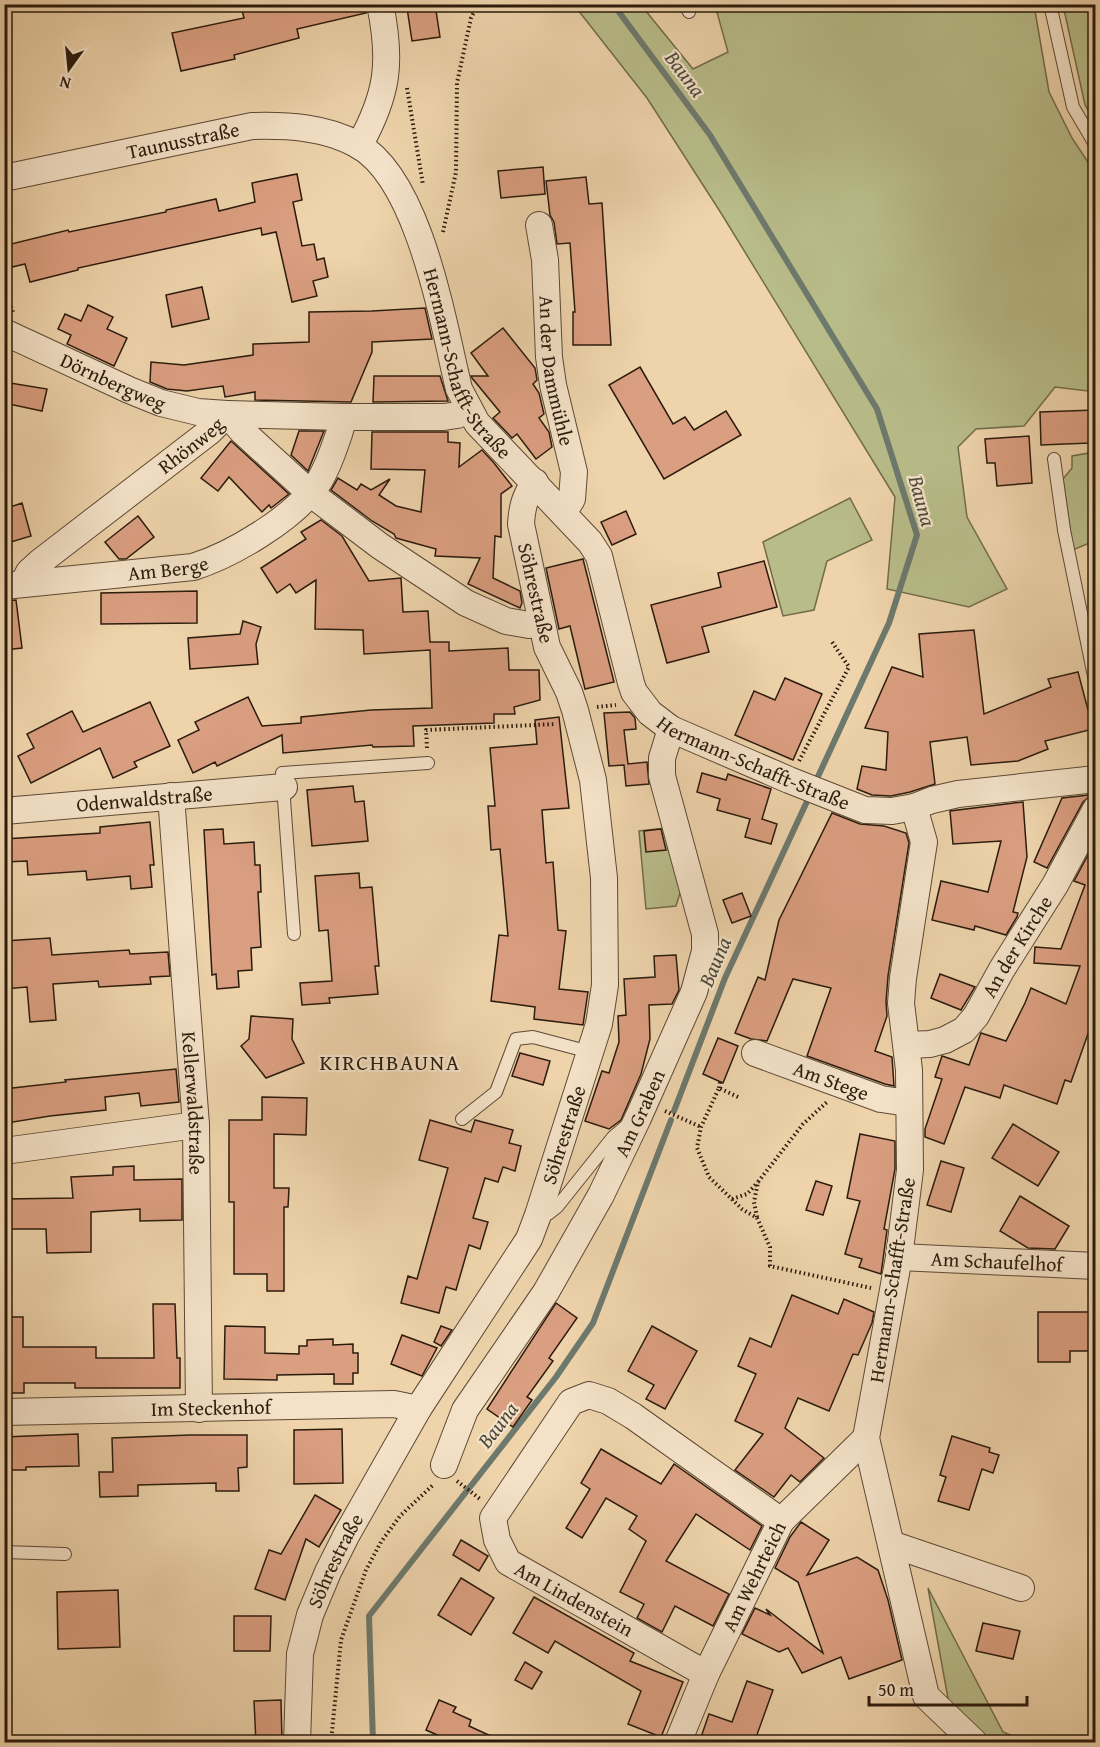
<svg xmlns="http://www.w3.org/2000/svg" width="1100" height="1747" font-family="'Gentium Book Plus',serif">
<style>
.green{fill:#b8bc89;stroke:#726c4a;stroke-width:1.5}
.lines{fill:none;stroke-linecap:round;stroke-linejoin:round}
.stream{stroke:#6d796d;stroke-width:6}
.building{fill:#da9e80;stroke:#2b1b0c;stroke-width:1.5}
.service-casing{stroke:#5c4934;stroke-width:14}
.minor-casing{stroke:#5c4934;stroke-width:28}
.path{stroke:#2b1b0c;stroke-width:4;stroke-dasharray:1.5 3;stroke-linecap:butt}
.service{stroke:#f4e2c8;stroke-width:12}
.minor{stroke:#f4e2c8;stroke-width:26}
.labels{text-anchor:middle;stroke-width:4.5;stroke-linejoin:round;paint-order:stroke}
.street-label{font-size:20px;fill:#2b1b0c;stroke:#f4e2c8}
.water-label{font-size:21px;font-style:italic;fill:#4c4a3c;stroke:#f4e2c8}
.quarter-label{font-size:22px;letter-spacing:1.5px;fill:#2b1b0c;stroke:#f4e2c8}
</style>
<rect width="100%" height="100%" fill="#eed3ab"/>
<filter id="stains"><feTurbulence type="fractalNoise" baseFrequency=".00333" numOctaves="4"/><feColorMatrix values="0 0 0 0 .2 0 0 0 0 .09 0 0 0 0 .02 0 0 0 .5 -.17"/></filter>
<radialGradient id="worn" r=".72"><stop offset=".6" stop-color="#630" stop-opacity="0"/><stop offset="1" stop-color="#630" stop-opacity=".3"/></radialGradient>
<g class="green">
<path d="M574 5H641L693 69 728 52 715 5H1034L1049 92 1072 138 1095 173 1096 392 1055 387 1024 426 976 429 958 447 967 517 1007 589 969 607 887 589 895 497 721 213 647 98Z"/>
<path d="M1063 5H1095V122L1085 105Z"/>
<path d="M1095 452V538L1092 542 1073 550 1063 479 1072 468V456Z"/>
<path d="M850 498 872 540 827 561 814 610 783 616 763 542Z"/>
<path d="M665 828 668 850 677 863 681 890 676 906 646 909 639 831Z"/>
<path d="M928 1588 1003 1732 1027 1742H989L949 1704Z"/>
</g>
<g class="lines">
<g class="stream">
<path d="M613 4 710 135 877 409 917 535 889 623 815 783"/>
<path d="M674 1111 725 978 810 795"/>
<path d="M373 1742 369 1616 556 1377 593 1323 671 1120"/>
</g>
</g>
<g class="building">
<path d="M263 4H365L366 13 297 29 299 38 234 55 235 59 181 71 172 33 244 18 242 10Z"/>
<path d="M435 4 440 37 412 41 407 8Z"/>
<path d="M543 167 545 194 501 198 498 171Z"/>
<path d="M297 174 302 200 293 202 302 246 314 244 317 260 324 258 328 277 313 281 317 296 292 302 276 232 262 235 261 228 78 268V270L30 282 25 264 12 267 7 245 68 230 69 232 166 212V210L216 199 219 211 255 202 252 183Z"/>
<path d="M586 177 589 204 602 203 611 345H573V312H575L570 243 557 244 554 222 550 215 546 181Z"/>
<path d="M202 287 209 319 172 327 166 295Z"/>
<path d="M88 305 113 317 107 329 127 338 114 366 67 344 71 335 58 329 65 314 81 321Z"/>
<path d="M425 308 432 339 372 342V352L351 402 255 400V392L225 397 223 386 187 391 167 389 150 382 151 362 184 365 253 355V344L309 342V312L372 311Z"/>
<path d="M503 328 535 368 537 380 533 384 539 393 544 414 539 418 549 432 552 447 536 459 517 434 512 438 493 418 500 412 472 378 471 376H488L471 353Z"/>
<path d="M640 367 673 424 685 417 694 430 726 411 741 435 664 479 609 385Z"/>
<path d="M374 376H440L448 401 373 402Z"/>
<path d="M4 382 47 389 42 411 4 403Z"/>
<path d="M1095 410V437H1090V443L1041 445 1040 412Z"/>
<path d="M299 431H324L308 471 291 455Z"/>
<path d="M372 432H448V442L460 443 459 467 482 450 494 463 512 486 501 494V537L495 536 493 578 520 591 522 603 520 608 468 584 480 558 435 556 436 549 396 538 394 534 372 521 331 490 338 478 357 490 361 484 371 490 390 479 379 495 396 506 421 512 425 470 371 469Z"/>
<path d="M1029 436 1032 483 997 486 995 463H987L985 439Z"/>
<path d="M231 441 289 494 271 508 269 505 262 512 229 477 218 491 201 478Z"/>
<path d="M22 503 31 536 4 544V509Z"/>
<path d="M626 511 636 534 612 545 601 522Z"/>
<path d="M138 516 154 537 126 559H119L105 542Z"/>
<path d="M321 520 342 536 369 581 401 578 403 612 428 611 430 642H449V651L508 648 509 670H539L540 700 514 707 515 714H494V723L413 726 414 746 373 747 372 745 283 753 282 735 217 766 215 762 193 773 178 740 199 730 195 722 248 697 262 726 301 723V717L371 710 432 708 430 650 364 654 363 630 315 629 316 580 296 593 290 584 277 593 261 568 306 539 301 532Z"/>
<path d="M583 559 614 682 585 689 570 626 559 629 546 568Z"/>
<path d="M764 561 777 607 702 627 709 652 667 663 651 605 721 587 718 573Z"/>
<path d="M197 591V623L101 624V593Z"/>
<path d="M16 600 22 648 4 650V601Z"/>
<path d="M243 621 261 627 256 644 258 664 190 669 188 638 240 634Z"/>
<path d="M974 630 984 714 1051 687 1048 679 1078 672 1093 729 1045 741 1048 749 1018 761 971 765 967 737 930 742 935 784 910 792 891 796 872 795 857 789 862 766 886 770 888 732 865 728 892 667 923 677 919 634Z"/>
<path d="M785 678 822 694 793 760 735 735 754 691 775 700Z"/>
<path d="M150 702 170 746 134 762 137 767 113 778 100 748 31 783 18 756 34 748 27 734 72 711 83 732Z"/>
<path d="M630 712 635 718 636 729 624 730 628 764 647 762 649 784 626 786 624 765 609 766 604 713Z"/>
<path d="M559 717 569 808 542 810 546 863 553 862 558 930 566 931 559 989 588 992 583 1025 534 1019 535 1007 491 1001 499 935 508 936 500 849 491 850 488 806H495L490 748 537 744 535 720Z"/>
<path d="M702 773 726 780 728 774 771 789 762 819 777 824 771 844 745 837 750 819 717 810 720 799 697 792Z"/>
<path d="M353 786 355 802 364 801 368 841 312 846 307 790Z"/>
<path d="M1089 795 1090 796 1083 802 1047 868 1034 862 1062 798Z"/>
<path d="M1023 802 1027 857 1013 912 1018 913 1017 917 1006 935 975 926 974 930 932 920 941 881 988 892 1001 841 953 844 950 811Z"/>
<path d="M832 813 860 824 884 826 906 833 909 843 888 976 886 1002 887 1016 875 1051 892 1057 894 1086 885 1084 807 1056 831 988 793 979 767 1041 751 1039 735 1033 758 977 765 980 779 920Z"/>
<path d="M150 822 154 865H150L152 887 131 889 130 876 87 880 86 871 28 875 27 861 4 862V839L100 833V827Z"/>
<path d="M223 829 224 844 254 842 255 865H260L261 892H258L261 947 251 948 252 970 238 971 239 987 217 989 216 974 212 975 204 830Z"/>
<path d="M661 829 666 850 646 852 644 831Z"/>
<path d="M1095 842V1014L1071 1082 1065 1080 1057 1104 1004 1085 1000 1098 965 1087 944 1144 925 1137V1129L942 1079 935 1077 942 1056 969 1065 981 1033 1006 1041 1025 1003 1031 988 1066 1004 1080 966 1034 963 1035 947 1061 949 1085 885 1074 881Z"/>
<path d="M359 873 360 888 372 887 379 966H375L378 994 329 998 330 1003 302 1005 300 983 332 981 328 930 319 931 315 876Z"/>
<path d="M742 893 751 916 732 923 723 900Z"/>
<path d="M50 938 52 955 129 950 130 954 168 952 170 976 150 977 151 984 99 987 98 981 53 984 56 1020 30 1022 27 987 4 989V941Z"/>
<path d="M676 955 679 990 672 1004 649 1005 650 1039 641 1074 621 1120 609 1129 585 1121 602 1071 609 1073 619 1042 618 1016 626 1015 624 979 655 977 654 956Z"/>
<path d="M940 974 975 987 961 1010 931 998Z"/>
<path d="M251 1016 293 1019 292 1039 304 1063 266 1078 241 1046 249 1039Z"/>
<path d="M718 1038 738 1046 723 1083 703 1074Z"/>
<path d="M520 1053 550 1061 543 1085 512 1076Z"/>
<path d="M176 1069 179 1102 141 1106 139 1093 105 1097 106 1110 50 1116 7 1123 4 1089 66 1082 65 1080Z"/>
<path d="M262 1097 307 1098 306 1135 274 1134V1188H289L288 1207H284V1291H267V1274H234V1202H229V1120H262Z"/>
<path d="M430 1120 471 1132 475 1120 513 1130 509 1143 521 1146 515 1171 503 1167 498 1182 485 1178 473 1218 488 1222 480 1249 469 1245 456 1290 446 1287 439 1313 401 1303 408 1276 417 1279 448 1168 419 1160Z"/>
<path d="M1013 1124 1059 1152 1038 1186 992 1158Z"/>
<path d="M860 1134 895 1141V1169L884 1229 887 1230 881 1274 859 1267 862 1259 845 1254 860 1201 847 1198Z"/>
<path d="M941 1161 964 1168 951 1212 927 1205Z"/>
<path d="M134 1166V1180L182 1179V1220L140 1221V1209L91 1212V1252L47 1253 46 1229H6L5 1199 73 1198 71 1177 113 1175V1167Z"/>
<path d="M816 1181 832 1186 823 1215 806 1210Z"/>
<path d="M1020 1196 1069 1226 1055 1249 1028 1248 1000 1231Z"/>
<path d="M792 1295 838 1314 844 1299 874 1312 872 1323 858 1355 853 1354 829 1411 798 1398 785 1428 824 1458 800 1482 791 1475 774 1497 735 1470 763 1434 735 1421 756 1374 738 1366 750 1338 771 1347Z"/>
<path d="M556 1303 577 1318 549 1358 553 1361 527 1397 532 1400 513 1427 487 1409Z"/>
<path d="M153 1304H175L177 1358H180V1388H75V1383H24V1393H4L5 1317H23V1347H96V1358H154Z"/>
<path d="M1038 1312H1090V1351H1070V1362H1038Z"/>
<path d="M225 1326 265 1327V1353L299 1354V1346H307V1340L333 1339V1345L353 1344V1353H358V1373H353V1384H334V1374L277 1375V1380L224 1379Z"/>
<path d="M441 1326 452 1330 441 1346 434 1342Z"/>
<path d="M652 1326 697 1351 665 1409 646 1399 654 1385 628 1371Z"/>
<path d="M402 1335 437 1348 422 1376 391 1364Z"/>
<path d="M342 1429 343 1483 294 1484V1430Z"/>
<path d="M78 1434 79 1466 26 1467V1470H4V1437Z"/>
<path d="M190 1435H247V1467L238 1468 239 1491H216V1483L138 1485V1496L100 1497 99 1472H113L112 1438Z"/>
<path d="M952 1436 990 1448 989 1452 999 1455 993 1473 982 1469 969 1510 938 1501 946 1477 940 1475Z"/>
<path d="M601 1449 661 1484 674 1464 762 1526 750 1550 696 1514 666 1561 729 1594 713 1626 675 1606 662 1632 637 1618 644 1604 620 1592 646 1541 629 1529 637 1516 606 1498 582 1538 566 1528 590 1489 581 1483Z"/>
<path d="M315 1495 341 1510 319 1547 306 1539 285 1600 255 1589 269 1550 281 1554Z"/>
<path d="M801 1522 829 1540 807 1575 857 1557 878 1570 888 1600 902 1660 849 1679 841 1657 802 1673 788 1648 779 1652 742 1634 755 1608 770 1615 766 1609 823 1653 798 1582 775 1568 790 1537Z"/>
<path d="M461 1540 488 1556 479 1571 453 1555Z"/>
<path d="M461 1578 494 1598 471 1635 438 1615Z"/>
<path d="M118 1590 120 1647 58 1649 57 1592Z"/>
<path d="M534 1597 634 1653 630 1661 683 1682 661 1737 628 1724 641 1691 555 1641 548 1653 513 1633Z"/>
<path d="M234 1616H271L270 1651H234Z"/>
<path d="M983 1623 1020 1631 1013 1659 976 1651Z"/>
<path d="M525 1662 542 1672 532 1689 515 1680Z"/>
<path d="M747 1681 773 1690 754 1743H699L709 1714 732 1722Z"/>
<path d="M281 1700 282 1743H256L254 1701Z"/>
<path d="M439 1700 456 1707 453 1712 471 1720 469 1726 506 1743H442L444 1738 426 1730Z"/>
</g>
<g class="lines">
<defs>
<g id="service">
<path d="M685 4 689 12"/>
<path d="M1050 4 1073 107 1096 146"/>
<path d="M1054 459 1064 530 1096 686"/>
<path d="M294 934 282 773 428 763"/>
<path d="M462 1119 496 1092 516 1039 533 1037 590 1052"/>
<path d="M538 1215 548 1214 557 1207 613 1137 627 1125"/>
<path d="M4 1552 65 1554"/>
</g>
<g id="minor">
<path d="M359 146C388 94 392 62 380 4"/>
<path id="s1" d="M4 178 252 126C287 125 326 127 358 145 420 180 443 323 459 389L477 423 590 542 599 556 631 683 634 692 650 713 671 729 789 780 865 810 892 811 914 807 932 800 958 794 1096 779"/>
<path id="s2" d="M539 225 545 260 549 357 553 385 574 472 572 499 563 513"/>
<path id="s3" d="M4 332 129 390 161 403 198 412 227 414 243 432 310 493 380 546 466 603 506 621 529 625 541 623"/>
<path id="s4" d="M23 584 29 572 40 562 209 432 227 414 344 417H444L457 415 468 409"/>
<path id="s5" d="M4 586 193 567C232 555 292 519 316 486 327 471 339 436 344 417"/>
<path id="s6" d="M171 796 196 1125 199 1409"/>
<path d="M914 807 924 842 903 978 901 1003 909 1070 910 1170 899 1257 866 1438 926 1696 974 1742"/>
<path id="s7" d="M4 811 284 787"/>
<path id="s8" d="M907 1045 930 1044 945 1040 964 1030 976 1016 1002 969 1055 885 1096 809"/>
<path id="s9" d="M755 1053 881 1099 908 1103"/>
<path d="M4 1151 196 1125"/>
<path id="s10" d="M899 1257 1096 1266"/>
<path id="s11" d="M4 1412 394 1404 418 1409"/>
<path id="s12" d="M444 1465 465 1410 546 1292 601 1195 638 1118 694 992 705 951V934L662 776V758L671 729"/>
<path d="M891 1544 1021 1588"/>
<path d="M706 1674 508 1562 497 1540 493 1518 571 1402 589 1395 608 1401 633 1416 781 1521"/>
<path id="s13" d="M297 1742 300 1654 310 1615 328 1572 347 1534 418 1409 529 1239 538 1215 599 1024 605 985 604 878 593 780 575 710 569 692 547 647 521 524C522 507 525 496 535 482"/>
<path id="s14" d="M678 1742 706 1674 781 1521 866 1438"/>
</g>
</defs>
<use href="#service" class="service-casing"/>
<use href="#minor" class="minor-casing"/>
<g class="path">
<path d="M407 88 423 185"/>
<path d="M443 232 456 172 457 83 471 18 478 4"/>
<path d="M4 290 13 312"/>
<path d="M597 707 616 705"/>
<path d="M427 748 426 730 556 724"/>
<path d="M799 761 849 667 832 642"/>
<path d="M719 1088 720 1082"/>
<path d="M738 1097 719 1088 701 1127 697 1148 709 1177 742 1209 757 1218 770 1247V1266L871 1288"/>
<path d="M665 1111 701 1127"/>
<path d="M732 1199 747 1194 758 1182"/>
<path d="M757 1217 754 1202 758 1182 803 1124 827 1102"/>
<path d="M457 1481 480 1499"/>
<path d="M331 1742 341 1640 366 1570 381 1542 400 1516 434 1484"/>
</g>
<use href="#service" class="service"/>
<use href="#minor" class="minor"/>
</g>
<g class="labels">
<g class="street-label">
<text dy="7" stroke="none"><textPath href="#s1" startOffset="183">Taunusstraße</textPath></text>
<text dy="7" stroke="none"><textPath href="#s1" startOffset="612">Hermann-Schafft-Straße</textPath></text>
<text dy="7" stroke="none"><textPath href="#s2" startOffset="147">An der Dammühle</textPath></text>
<text dy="7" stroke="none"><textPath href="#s3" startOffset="120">Dörnbergweg</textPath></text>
<text dy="7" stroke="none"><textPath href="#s4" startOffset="219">Rhönweg</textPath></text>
<text dy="7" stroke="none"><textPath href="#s5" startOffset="165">Am Berge</textPath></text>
<text transform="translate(536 593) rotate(77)" y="7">Söhrestraße</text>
<text dy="7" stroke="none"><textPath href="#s1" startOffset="1134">Hermann-Schafft-Straße</textPath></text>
<text dy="7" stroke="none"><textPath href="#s7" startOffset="141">Odenwaldstraße</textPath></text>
<text dy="7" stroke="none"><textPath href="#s8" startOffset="159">An der Kirche</textPath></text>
<text dy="7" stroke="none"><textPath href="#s9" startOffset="81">Am Stege</textPath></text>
<text dy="7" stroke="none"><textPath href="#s6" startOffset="308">Kellerwaldstraße</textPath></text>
<text dy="7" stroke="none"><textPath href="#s12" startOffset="404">Am Graben</textPath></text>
<text dy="7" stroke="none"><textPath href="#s13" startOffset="674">Söhrestraße</textPath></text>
<text dy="7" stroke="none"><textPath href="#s10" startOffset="98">Am Schaufelhof</textPath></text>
<text transform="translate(892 1280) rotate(-81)" y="7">Hermann-Schafft-Straße</text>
<text dy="7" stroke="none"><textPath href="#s11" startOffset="207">Im Steckenhof</textPath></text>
<text dy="7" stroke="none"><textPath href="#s13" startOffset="188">Söhrestraße</textPath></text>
<text dy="7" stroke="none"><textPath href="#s14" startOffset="182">Am Wehrteich</textPath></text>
<text transform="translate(574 1599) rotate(29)" y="7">Am Lindenstein</text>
</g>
<g class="water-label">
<text transform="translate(685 74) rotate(53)" y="7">Bauna</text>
<text transform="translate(922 501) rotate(75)" y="7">Bauna</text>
<text transform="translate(715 962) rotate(-67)" y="7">Bauna</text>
<text transform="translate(498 1425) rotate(-52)" y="7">Bauna</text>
</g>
<g class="quarter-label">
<text x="390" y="1070">KIRCHBAUNA</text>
</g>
</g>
<rect width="1100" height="1747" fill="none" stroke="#eed3ab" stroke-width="24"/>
<rect x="6" y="6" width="1088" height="1735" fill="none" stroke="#2b1b0c" stroke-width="3"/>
<rect x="12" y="12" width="1076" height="1723" fill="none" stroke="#2b1b0c" stroke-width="1.5"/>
<g transform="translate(69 69) rotate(195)" stroke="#f4e2c8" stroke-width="4.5" paint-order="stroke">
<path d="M0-4.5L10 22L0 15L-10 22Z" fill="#2b1b0c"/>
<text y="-9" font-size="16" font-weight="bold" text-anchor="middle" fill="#2b1b0c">N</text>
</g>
<path d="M869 1696v9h158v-9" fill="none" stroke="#2b1b0c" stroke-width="3"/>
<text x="878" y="1696" font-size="18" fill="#2b1b0c" stroke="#f4e2c8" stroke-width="4.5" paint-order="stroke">50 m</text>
<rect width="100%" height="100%" filter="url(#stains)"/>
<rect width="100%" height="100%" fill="url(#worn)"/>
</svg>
